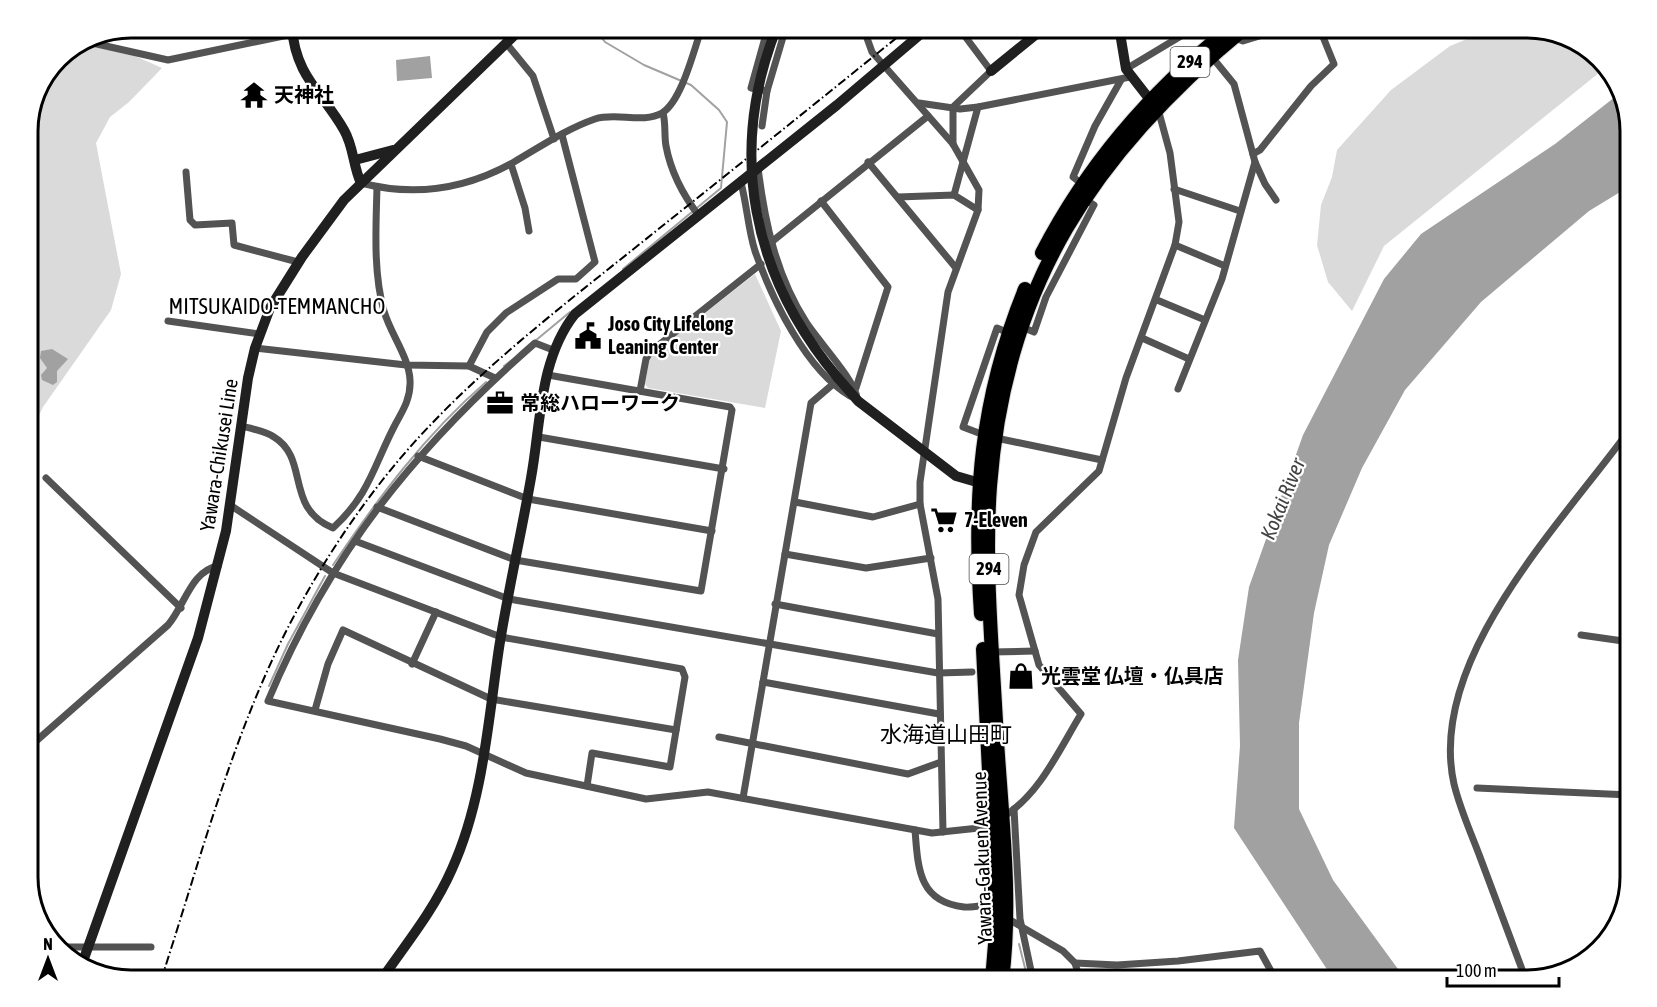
<svg xmlns="http://www.w3.org/2000/svg" width="1657" height="1007" font-family="'Asap Condensed','Noto Sans JP',sans-serif">
<style>
.green{fill:#dadada}
.water{fill:#a1a1a1}
.lines{fill:none;stroke-linecap:round;stroke-linejoin:round}
.stream{stroke:#a1a1a1;stroke-width:2}
.highway-casing{stroke:#dbdbdb;stroke-width:16}
.street{stroke:#535353;stroke-width:7}
.secondary{stroke:#202020;stroke-width:10}
.highway{stroke:#000;stroke-width:14}
.rail{stroke:#000;stroke-width:2;stroke-dasharray:9 3 1.5 3;stroke-linecap:butt}
.secondary-bridge{stroke:#202020;stroke-width:10}
.labels{text-anchor:middle;stroke-width:4.5;stroke-linejoin:round;paint-order:stroke}
.shield{fill:#fff;stroke:#4c4c4c;stroke-width:1.5}
.shield-label{font-size:18px;font-weight:bold;fill:#000}
.poi-label{font-size:20px;font-weight:bold;fill:#000;stroke:#fff;text-anchor:start}
.street-label{font-size:20px;fill:#000;stroke:#fff}
.water-label{font-size:21px;font-style:italic;fill:#424242;stroke:#fff}
.quarter-label{font-size:22px;fill:#000;stroke:#fff}
.rim{fill:none;stroke:#000;stroke-width:3}
</style>
<rect width="100%" height="100%" fill="#fff"/>
<g class="green">
<path d="M1496 27H1526L1578 41 1605 68 1384 246 1352 311 1328 282 1317 245 1321 205 1332 177 1337 150 1391 90 1450 46Z"/>
<path d="M90 36 162 68 129 102 110 117 96 143 121 274 111 310 43 407 27 440V124L58 57Z"/>
<path d="M755 274 781 331 765 408 648 388 645 384 650 357 655 352Z"/>
</g>
<g class="water">
<path d="M430 56 432 78 397 81 396 60Z"/>
<path d="M1620 93 1630 124V186L1589 211 1481 302 1405 390 1362 468 1329 545 1314 613 1299 723V809L1333 880 1406 980H1334L1234 828 1240 746 1238 660 1249 587 1303 435 1384 279 1421 234 1555 144Z"/>
<path d="M52 349 68 359 57 371V382L53 385 42 380 41 375 47 368 40 358 41 351Z"/>
</g>
<g class="lines">
<g class="stream">
<path d="M593 27 605 42 644 65 691 85 719 110 727 122 721 188 623 269"/>
<path d="M535 341 570 312"/>
<path d="M504 366 512 360"/>
<path d="M333 565C378 498 425 435 486 382"/>
<path d="M269 686 288 644 325 576"/>
<path d="M1019 944 1028 980"/>
</g>
<defs>
<g id="highway">
<path d="M1042 253C1088 164 1150 92 1228 30"/>
<path d="M981 614C973 496 980 400 1025 289"/>
<path d="M983 649 995 894V944L992 980"/>
<path d="M1002 980C1012 901 1002 820 997 741 993 656 984 570 990 486 1005 285 1094 152 1246 27"/>
</g>
</defs>
<use href="#highway" class="highway-casing"/>
<g class="street">
<path d="M768 27 751 88 767 91 786 27"/>
<path d="M863 27 872 52 953 144 979 190 978 210 948 292 920 482V504L938 599 943 832"/>
<path d="M1233 37 1243 41 1288 27"/>
<path d="M88 42 168 60 293 34"/>
<path d="M506 43 533 76 554 139"/>
<path d="M1212 57 1234 84 1255 162 1265 184 1276 200"/>
<path d="M1126 69 1196 27"/>
<path d="M919 103 960 109 978 107 1130 77"/>
<path d="M663 113C666 124 664 135 666 146 671 173 683 195 699 216"/>
<path d="M762 126 767 91"/>
<path d="M953 144V107L991 71 958 27"/>
<path d="M1253 154 1260 150 1311 86 1334 64 1319 27"/>
<path d="M868 162 956 268"/>
<path d="M511 164 525 208 529 231"/>
<path d="M758 168C765 223 776 275 806 322 818 341 855 380 857 398"/>
<path d="M186 172 190 220 195 225 232 223 234 245 298 262"/>
<path d="M361 183C415 197 466 189 514 162 540 147 566 129 595 119 616 112 643 124 662 113 682 101 694 49 702 27"/>
<path d="M741 183C747 205 748 229 755 251 772 299 806 370 850 396"/>
<path d="M1082 184 1073 177 1095 126 1121 80"/>
<path d="M1174 189 1240 211"/>
<path d="M954 195 978 107"/>
<path d="M898 197 954 195 978 210"/>
<path d="M821 201 888 287 856 388"/>
<path d="M769 244 928 116"/>
<path d="M1175 245 1225 266"/>
<path d="M1157 300 1205 320"/>
<path d="M168 321 259 334"/>
<path d="M1022 327 1034 332 1046 297 1094 205 1084 199"/>
<path d="M1142 338 1189 359"/>
<path d="M255 348 406 365 469 366 495 378"/>
<path d="M553 350 535 343C415 448 330 553 268 701L440 739 466 746 526 773 646 799 708 792 932 833 979 828 991 824"/>
<path d="M469 366 487 332 506 313 558 279H576L595 262 562 135"/>
<path d="M1178 389 1222 279 1255 162"/>
<path d="M640 391 646 359 650 352 761 264"/>
<path d="M242 426C252 429 265 431 274 437 310 459 284 508 333 528 371 493 374 464 396 423 404 409 411 397 410 380 409 357 390 333 384 311 373 272 376 227 377 187"/>
<path d="M984 435 963 427 997 328 1009 333"/>
<path d="M539 437 724 469"/>
<path d="M996 438 1102 460"/>
<path d="M418 456 528 499 712 531"/>
<path d="M46 478 181 608"/>
<path d="M795 502 873 517 920 504"/>
<path d="M230 505 333 573 501 637 682 669 685 677 670 767 592 753 587 786"/>
<path d="M377 507 515 560 701 591 732 410 730 407 548 375"/>
<path d="M355 541 509 599 938 673 972 672"/>
<path d="M785 554 866 568 931 558"/>
<path d="M775 604 938 634"/>
<path d="M1581 635 1630 642"/>
<path d="M1630 641V661"/>
<path d="M992 652 1035 651"/>
<path d="M412 664 436 612"/>
<path d="M763 682 939 714"/>
<path d="M315 710 328 664 343 630 491 699 676 730"/>
<path d="M719 737 908 774 941 762"/>
<path d="M27 749 168 625C185 605 191 571 218 566"/>
<path d="M1477 788 1630 795"/>
<path d="M743 798 811 403 832 385"/>
<path d="M1014 809 1020 919 1033 980"/>
<path d="M1003 817C1040 794 1059 750 1081 714L1039 665 1019 595 1024 565 1036 532 1099 471 1126 378 1175 245 1179 222 1170 153 1158 109"/>
<path d="M915 830C918 867 918 902 964 907 974 908 986 904 996 904"/>
<path d="M1005 917 1063 951 1075 963 1080 980"/>
<path d="M59 947H151"/>
<path d="M1075 963 1117 965 1178 961 1260 951 1276 980"/>
<path d="M1526 980C1511 939 1495 898 1480 857 1471 833 1460 809 1454 784 1426 659 1563 522 1630 429"/>
</g>
<g class="secondary">
<path d="M292 27C295 76 323 93 344 130 354 147 353 167 361 183"/>
<path d="M1119 27 1126 69 1154 105"/>
<path d="M991 71 1045 27"/>
<path d="M355 160 393 150"/>
<path d="M838 378 858 401 956 476 987 485"/>
<path d="M81 967 198 638 226 531 248 378 255 348 270 308 302 257 344 200 523 27"/>
<path d="M381 980C406 944 434 910 452 869 483 801 488 722 499 648 508 591 521 535 531 478 541 424 539 359 575 314L837 105 929 27"/>
</g>
<use href="#highway" class="highway"/>
<path class="rail" d="M161 980C202 855 236 720 300 605 333 545 374 486 420 436 492 358 578 294 661 227 744 161 827 94 910 27"/>
<path class="secondary-bridge" d="M777 27C727 152 752 276 838 378"/>
</g>
<defs>
<symbol id="temple-bare" viewBox="-9 -9 18 18"><path d="M0-6L5-2H3V0L6.5 2.5H4V6H1.5V3h-3V6H-4V2.5H-6.5L-3 0V-2H-5Z" fill="#000" stroke="#fff" stroke-width="2.5" paint-order="stroke"/></symbol>
<symbol id="civic-bare" viewBox="-9 -9 18 18"><path d="M-.6-6.5H3V-4.5H.6V-3L4-1V1h2V6H-6V1h2V-1L-.6-3ZM-1.2 2.5V6h2.4V2.5Z" fill="#000" stroke="#fff" stroke-width="2.5" paint-order="stroke"/></symbol>
<symbol id="office-bare" viewBox="-9 -9 18 18"><path d="M-6-3h4V-5.5h4V-3h4V5H-6ZM-1-4.5V-3h2v-1.5ZM-6 0V1H6V0Z" fill="#000" stroke="#fff" stroke-width="2.5" paint-order="stroke"/></symbol>
<symbol id="supermarket-bare" viewBox="-9 -9 18 18"><path d="M-6-5.5h2.5l.6 2H6L4.5 2H-2.5L-4.4-4H-6ZM-1.5 3.2a1.3 1.3 0 1 0 .1 0ZM3 3.2a1.3 1.3 0 1 0 .1 0Z" fill="#000" stroke="#fff" stroke-width="2.5" paint-order="stroke"/></symbol>
<symbol id="shop-bare" viewBox="-9 -9 18 18"><path d="M-5-2.5h2.3a2.7 3.5 0 0 1 5.4 0H5L5.5 6h-11ZM-1.5-2.5h3a1.5 2.3 0 0 0-3 0Z" fill="#000" stroke="#fff" stroke-width="2.5" paint-order="stroke"/></symbol>
</defs>
<g fill-rule="evenodd">
<use href="#temple-bare" x="235" y="76" width="38" height="38"/>
<use href="#civic-bare" x="569" y="317" width="38" height="38"/>
<use href="#office-bare" x="481" y="384" width="38" height="38"/>
<use href="#supermarket-bare" x="925" y="501" width="38" height="38"/>
<use href="#shop-bare" x="1002" y="657" width="38" height="38"/>
</g>
<g class="labels">
<g class="shield">
<rect x="1170.5" y="47" width="39" height="30" rx="4.5"/>
<rect x="969.5" y="554" width="39" height="30" rx="4.5"/>
</g>
<g class="shield-label">
<text x="1190" y="68">294</text>
<text x="989" y="575">294</text>
</g>
<g class="poi-label">
<text x="274" y="102">天神社</text>
<text x="608" y="331">Joso City Lifelong<tspan x="608" dy="23">Leaning Center</tspan></text>
<text x="520" y="410">常総ハローワーク</text>
<text x="964" y="527">7-Eleven</text>
<text x="1041" y="683">光雲堂 仏壇・仏具店</text>
</g>
<g class="street-label">
<text transform="translate(219 455) rotate(-81)" y="7">Yawara-Chikusei Line</text>
<text transform="translate(982 858) rotate(-92)" y="7">Yawara-Gakuen Avenue</text>
</g>
<g class="water-label">
<text transform="translate(1283 499) rotate(-68)" y="7">Kokai River</text>
</g>
<g class="quarter-label">
<text x="277" y="314">MITSUKAIDO-TEMMANCHO</text>
<text x="946" y="742">水海道山田町</text>
</g>
</g>
<path d="M0 0H1657V1007H0ZM131 38H1527A93 93 0 0 1 1620 131V877A93 93 0 0 1 1527 970H131A93 93 0 0 1 38 877V131A93 93 0 0 1 131 38Z" fill="#fff" fill-rule="evenodd"/>
<path class="rim" d="M131 38H1527A93 93 0 0 1 1620 131V877A93 93 0 0 1 1527 970H131A93 93 0 0 1 38 877V131A93 93 0 0 1 131 38Z"/>
<g transform="translate(48 959)" stroke="#ffffff" stroke-width="4.5" paint-order="stroke">
<path d="M0-4.5L10 22L0 15L-10 22Z" fill="#000000"/>
<text y="-9" font-size="16" font-weight="bold" text-anchor="middle" fill="#000000">N</text>
</g>
<path d="M1447 977v9h112v-9" fill="none" stroke="#000000" stroke-width="3"/>
<text x="1456" y="977" font-size="18" fill="#000000" stroke="#ffffff" stroke-width="4.5" paint-order="stroke">100 m</text>
</svg>
